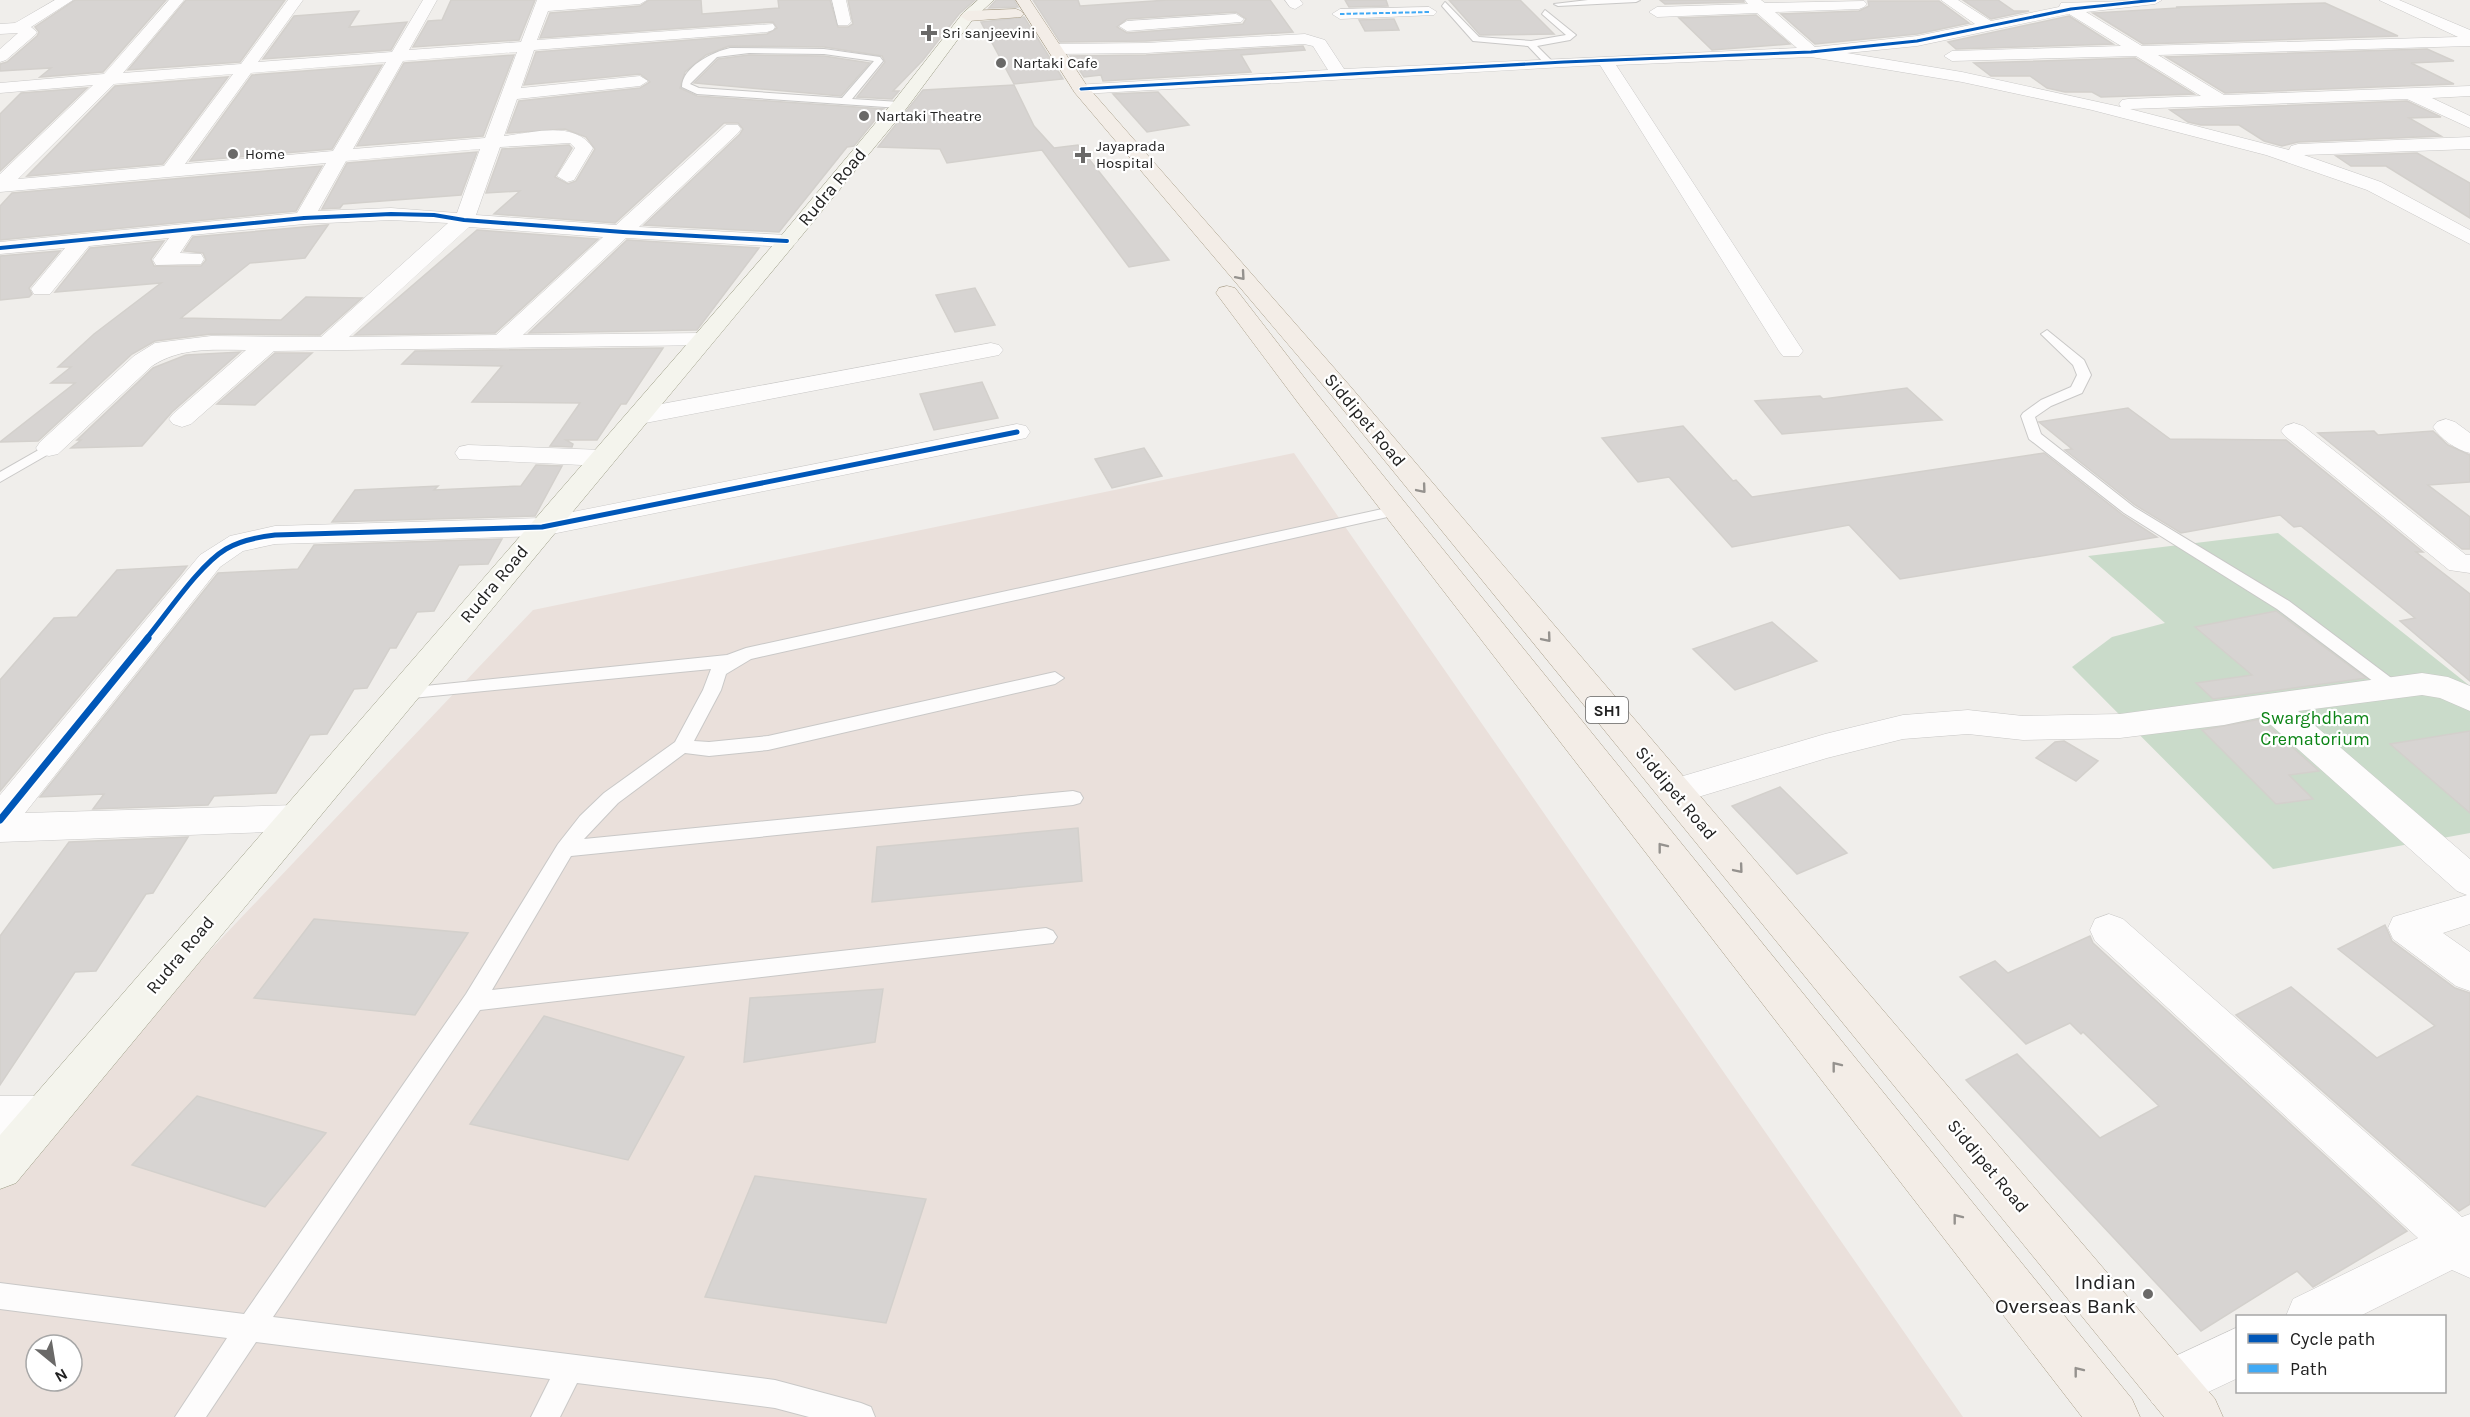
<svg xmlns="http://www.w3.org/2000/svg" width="2470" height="1417" font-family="Karla,sans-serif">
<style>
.military{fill:#eae0db;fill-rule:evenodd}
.cemetery{fill:#cadbca}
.building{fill:#d7d4d2;stroke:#d3d0cc;stroke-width:1.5;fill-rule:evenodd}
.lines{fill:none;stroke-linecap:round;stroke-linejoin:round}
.service-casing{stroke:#c9c8c7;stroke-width:2}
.minor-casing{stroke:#c9c8c7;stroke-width:1}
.secondary-casing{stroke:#999a82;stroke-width:1}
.primary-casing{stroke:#a79c86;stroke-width:1}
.service{fill:#fdfcfc;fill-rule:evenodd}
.minor{fill:#fdfcfc;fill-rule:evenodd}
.secondary{fill:#f4f4ed;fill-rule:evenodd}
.primary{fill:#f3ede7;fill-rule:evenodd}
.quiet{stroke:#3fa9f5;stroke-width:2;stroke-dasharray:4.5 2;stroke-linecap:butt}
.cycleway-far3-casing{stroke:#fff;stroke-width:5}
.cycleway-far2-casing{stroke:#fff;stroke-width:6}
.cycleway-far1-casing{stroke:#fff;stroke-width:8}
.cycleway-casing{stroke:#fff;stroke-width:10}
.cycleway-far3{stroke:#0057b8;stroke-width:3}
.cycleway-far2{stroke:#0057b8;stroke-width:4}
.cycleway-far1{stroke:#0057b8;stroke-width:5}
.cycleway{stroke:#0057b8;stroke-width:7}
.oneway{stroke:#95928e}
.poi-dot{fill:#6a6968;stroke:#fff;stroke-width:2}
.labels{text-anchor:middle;stroke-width:4.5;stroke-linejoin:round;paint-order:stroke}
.far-poi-label{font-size:15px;fill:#222;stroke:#fff;text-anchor:start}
.shield{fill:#fff;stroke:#646464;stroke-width:1.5}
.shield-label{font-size:16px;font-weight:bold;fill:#222}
.street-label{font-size:18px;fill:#222;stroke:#fff}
.park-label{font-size:18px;fill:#0c8416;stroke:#fff}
.near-poi-label{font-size:21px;fill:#222;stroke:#fff;text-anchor:end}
</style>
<rect width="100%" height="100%" fill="#f0eeeb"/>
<path class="military" d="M1294 453 1963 1417H0V1172L533 610ZM36 1345H72V1381H36Z"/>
<path class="cemetery" d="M2278 533 2470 686V833L2273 869 2072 667 2112 637 2165 623 2088 556Z"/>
<g class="building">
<path d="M75 0H166L103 72 40 77 51 68 0 71V64L7 62 37 36 39 32 35 27Z"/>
<path d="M186 0H285L240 62 128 70Z"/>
<path d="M451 0H535L519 40 413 47 428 21 442 20Z"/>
<path d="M649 0H701L702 14 779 8 778 0H830L838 27H848L853 24 848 0H975L959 14 923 60 893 91H899L892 99 857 97 885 62 882 56 824 47 729 46 706 55 685 72 680 88 697 96 884 109 854 146 847 147 779 232 644 225 740 134 743 129 738 123H724L615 223 494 214 520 191 486 193 502 149 569 145 572 148 555 177 568 184 576 181 595 149 586 137 565 129 507 133 519 101 640 88 650 82 640 74 524 85 536 52 767 34 777 28 773 22 540 38 550 13 640 6Z"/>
<path d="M996 0H1014L1018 7 989 8Z"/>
<path d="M1033 0H1078L1080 6 1168 0H1270L1293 32 1146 41 1060 42ZM1236 12 1246 19 1243 24 1127 33 1117 27 1127 19Z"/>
<path d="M1345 0H1386L1388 6 1349 7Z"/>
<path d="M1449 0H1520L1554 34 1480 35Z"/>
<path d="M1660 0H1743L1744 2 1665 4Z"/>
<path d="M1963 0H1998L2014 11H2029L1991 19Z"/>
<path d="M1868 1H1939L1969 23 1917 34 1815 44 1781 14 1859 11 1869 6Z"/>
<path d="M2325 3 2398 36 2143 44 2093 13 2178 8 2176 7Z"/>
<path d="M359 11 349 27 407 22 391 50 263 59 294 16Z"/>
<path d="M1756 15 1790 44 1712 50 1679 18Z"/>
<path d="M2069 16 2113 44 1956 49 1948 42Z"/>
<path d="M1024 17 1045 50 1063 79 1014 84 981 22Z"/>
<path d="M1394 19 1399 30 1365 31 1359 20Z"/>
<path d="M1303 46 1305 50 1241 55 1251 72 1103 81 1101 75 1084 77 1070 56 1146 55Z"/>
<path d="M2427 49 2454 61 2411 63 2454 84 2225 93 2166 57Z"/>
<path d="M514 55 483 136 357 146 404 63Z"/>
<path d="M749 55 824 56 870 63 841 96 694 83 718 59Z"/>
<path d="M2135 58 2194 94 2101 97 2092 92H2065L2047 88 2030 76H1991L1974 63Z"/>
<path d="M382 65 332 149 190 161 252 75Z"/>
<path d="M228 77 163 164 27 176 115 86Z"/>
<path d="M1014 85 1034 126 1054 148 1078 145 1169 260 1129 267 1042 150 947 163 940 149 878 147 923 90Z"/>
<path d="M87 88 0 171V114L21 93Z"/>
<path d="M1158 92 1189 125 1147 132 1113 94Z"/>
<path d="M2407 101 2441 117 2409 118 2441 136 2298 142 2282 146 2264 141 2239 125H2201L2188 122 2170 110Z"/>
<path d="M477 152 461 195 343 204 340 208 322 209 347 163Z"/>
<path d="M2417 153 2470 183V218L2386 166H2351L2336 156Z"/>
<path d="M322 166 296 211 0 240V206L12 193Z"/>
<path d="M328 225 305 258 250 263 181 318 281 320 306 297 362 298 320 335 211 334 155 341 132 354 38 441 0 442 75 383H51L71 367H58L94 334 161 283 55 292 90 248 164 241 151 259 154 266H201L206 260 203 253 184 251 193 237Z"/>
<path d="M477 230 598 239 495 333 355 335Z"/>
<path d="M627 240 759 248 697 330 529 333Z"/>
<path d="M60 251 29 288 32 294 29 297 0 300V256Z"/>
<path d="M975 288 995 325 955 332 936 295Z"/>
<path d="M663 348 626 404H621L597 440H566L573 444 572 447 550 446 580 403 472 402 502 366 402 364 415 351Z"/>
<path d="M240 352 172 412 142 446 71 448 81 440H77L153 368 186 355Z"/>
<path d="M275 353H312L255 405 217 404Z"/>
<path d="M982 382 998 418 934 430 920 394Z"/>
<path d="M1907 388 1942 420 1782 434 1755 401 1820 396 1823 399Z"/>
<path d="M2128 408 2170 439 2286 440 2423 552H2416L2470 594V681L2400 621 2415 618 2301 526 2294 527 2280 515 2181 533 2135 505 2065 450 2072 449 2039 422Z"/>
<path d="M1683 426 1733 481 1736 480 1752 497 2044 453 2123 515 2157 537 1900 579 1849 525 1732 547 1669 477 1638 482 1602 438Z"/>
<path d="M2374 431 2378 435 2433 431 2448 445 2470 455V482L2428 485 2470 517V549H2462L2318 433Z"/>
<path d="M1144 448 1162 476 1112 488 1095 459Z"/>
<path d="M536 465 562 466 535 516 332 522 355 490 438 486 434 490 521 486Z"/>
<path d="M502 539 488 564 459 565 434 611 417 612 396 648H390L367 688 354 689 327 734 310 735 276 793 214 796 208 805 93 809 104 794 40 797 218 573 298 569 314 545Z"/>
<path d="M187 566 181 574 0 791V680L54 618 77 617 117 570Z"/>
<path d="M2276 611 2366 678 2213 699 2196 683 2252 675 2195 627Z"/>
<path d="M1772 622 1817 661 1735 690 1693 649Z"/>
<path d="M2261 719 2319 771 2289 775 2313 799 2276 804 2202 730Z"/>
<path d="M2470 731V813L2390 744Z"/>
<path d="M2064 741 2098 761 2076 781 2036 758 2055 742Z"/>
<path d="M1780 787 1847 853 1797 874 1732 806Z"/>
<path d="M1078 828 1082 881 872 902 877 847Z"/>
<path d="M188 837 153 893 146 894 96 971 75 972 0 1085V936L69 842Z"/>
<path d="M314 919 468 933 415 1015 254 998Z"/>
<path d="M2385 925 2392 941 2455 988 2470 993V1204L2459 1211 2236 1015 2291 987 2377 1058 2435 1026 2338 949Z"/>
<path d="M2090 936 2093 943 2407 1231 2313 1287 2297 1271 2201 1331 1966 1080 2017 1054 2100 1138 2159 1106 2083 1032 2081 1034 2070 1023 2026 1044 1960 977 1995 961 2008 973Z"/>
<path d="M883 989 875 1042 744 1062 750 998Z"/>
<path d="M544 1016 684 1057 628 1160 470 1124Z"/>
<path d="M197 1096 326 1133 265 1207 132 1165Z"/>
<path d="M755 1176 926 1199 886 1323 705 1297Z"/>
</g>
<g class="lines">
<defs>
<g id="service">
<path d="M1588 0H1640L1636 2 1558 6 1554 4Z"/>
<path d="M1445 2 1479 37 1531 41 1566 35 1542 14 1545 10 1576 35 1570 40 1537 46 1554 63 1546 65 1528 46 1473 41 1442 6Z"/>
<path d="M730 48 824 49 880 57 883 61 852 99 900 102 905 105 900 108 697 94 682 87C682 67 713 52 730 48ZM749 53 824 54 874 61 842 98 699 88 690 84 717 57Z"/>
<path d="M2047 330 2084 360 2091 375 2082 393 2051 406 2035 417 2041 434 2134 507 2289 601 2398 683 2401 687 2398 691H2386L2277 609 2124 513 2029 439 2021 416 2023 413 2041 400 2071 387 2077 375 2073 365 2041 334Z"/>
<path d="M49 444 56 448 54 451 0 482V472Z"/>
<path d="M1396 506 1404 511 1401 514 751 659 726 674 721 690 694 741 709 742 768 736 1055 672 1064 678 1055 684 768 750 709 756 685 753 618 803 584 839 1073 791 1080 793 1083 798 1080 803 1073 805 571 856 492 990 1046 928 1053 931 1057 937 1053 943 480 1010 273 1317 775 1380 861 1403 871 1407 875 1417H809L775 1408 577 1383 560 1417H531L550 1379 256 1342 206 1417H175L227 1338 0 1309V1283L244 1314 466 994 558 844 580 816 604 793 675 742 703 690 711 669 402 699 393 693 396 689 727 655 746 648Z"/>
</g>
<g id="minor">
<path d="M55 0H73L31 27 37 32 35 35 6 60 0 62V49L18 33 0 34V24L15 23Z"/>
<path d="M169 0H184L123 73 241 64 288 0H303L258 62 392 52 423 0H437L409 50 521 42 537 0H647L640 4 548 11 537 40 773 24 775 27 773 30 767 32 534 50 521 88 640 76 648 81 640 86 517 99 504 136C533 133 574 120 593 148L574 180 567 182 557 176 575 148 570 143 500 147 476 215 616 225 726 125H738L741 129 738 133 639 227 787 235 794 237 798 241 794 245 787 247 626 238 523 335 702 333 710 335 714 340 710 345 274 351 191 424 182 427 173 424 169 419 173 414 246 350C212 350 181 347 152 366L58 454 49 456 40 454 36 448 40 442 134 356 155 343 211 336 321 337 448 223 391 220 304 224 192 235 180 253 201 254 204 259 201 264 156 265 153 260 169 238 89 246 50 294H34L31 289 65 248 0 254V242L297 213 326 163 0 192V174L93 85 0 93V83L104 74ZM517 52 485 138 353 149 403 61ZM386 62 333 151 185 164 251 73ZM233 74 164 166 18 179 114 84ZM480 149 457 213 391 208 318 211 346 161ZM469 227 603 237 496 335 349 337Z"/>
<path d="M832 0H846L851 22 848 25H838Z"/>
<path d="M1285 0H1300L1303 4 1295 9 1290 7Z"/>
<path d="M1745 0H1761L1765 3 1864 1 1867 4 1864 7 1859 9 1775 12 1815 47 1917 36 1975 24 1941 0H1958L1991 21 2059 7 2061 3 2162 0 2155 4 2086 12 2142 46 2458 37 2379 0H2399L2470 30V46L2158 55 2224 95 2470 86V96L2432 98 2470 116V128L2407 99 2130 109 2289 150 2291 146 2298 144 2470 137V149L2304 155 2381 182 2470 230V244L2367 190 2266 155 2092 110 1962 82 1811 57 1616 65 1803 351 1799 356H1783L1779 351 1600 65 1081 94 1072 89 1075 85 1328 70 1313 46 1304 44 1146 53 1055 54 1047 49 1055 44 1146 43 1305 34 1325 40 1344 69 1797 48 1757 13 1657 17 1649 12 1657 7 1748 4ZM2069 14 2121 46 1952 51 1944 56 1952 61 2136 56 2201 96 2128 99 2122 100 2119 104 2121 107 1962 72 1847 53 1917 46Z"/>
<path d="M1429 7 1437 12 1434 15 1340 19 1332 14 1340 9Z"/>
<path d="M1236 14 1244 19 1241 22 1127 31 1119 26 1127 21Z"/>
<path d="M991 343 999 345 1003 350 999 355 640 424 631 421 627 416 631 411 640 408Z"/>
<path d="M2446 419 2455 422 2470 433V453C2456 450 2441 439 2433 427L2437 422Z"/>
<path d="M2294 423 2303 426 2466 555H2470V573L2449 570 2285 436 2281 431 2285 426Z"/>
<path d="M1017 424 1026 426 1030 432 1026 438 542 536 275 544 243 551 220 567 25 813 296 805 309 808 314 818 309 828 296 831 0 842V795L200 555 230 536 275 526 542 518Z"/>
<path d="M468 445 603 450 612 452 616 458 612 464 603 466 459 459 455 453 459 447Z"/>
<path d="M2422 673 2448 677 2470 686V711L2440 698 2422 695 2298 711 2470 859V924L2443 933 2470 952V991L2456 986 2393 939 2388 928 2393 917 2467 895 2457 891 2262 717 2224 725 2120 738 2023 740 1968 734 1903 739 1827 758 1675 804 1663 800 1657 791 1663 782 1825 734 1903 715 1968 710 2023 716 2120 714Z"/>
<path d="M2109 914 2123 919 2462 1217 2470 1214V1278L2452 1270 2360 1316H2286L2293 1299 2418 1238 2095 941 2090 930 2095 919Z"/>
<path d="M0 1096H44L59 1102 66 1116 59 1130 44 1136H0Z"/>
<path d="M2238 1327V1378L2170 1410 2152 1403 2145 1385 2152 1367Z"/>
</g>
<path id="secondary" d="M978 0H994L973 19 906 109 794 245 16 1183 0 1189V1135L780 237 894 101 963 13Z"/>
<g id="primary">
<path d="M1016 0H1030L1087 86 1350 386 2215 1399 2223 1417H2164L1332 396 1075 93Z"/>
<path d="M1016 9 1021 11 1024 14 1021 17 968 21 960 16 968 11Z"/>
<path d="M1227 286 1235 288 1317 394 2132 1399 2140 1417H2082L1299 404 1216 293 1219 288Z"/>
</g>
</defs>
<use href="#service" class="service-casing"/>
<use href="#minor" class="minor-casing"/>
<use href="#secondary" class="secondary-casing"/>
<use href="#primary" class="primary-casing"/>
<use href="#service" class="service"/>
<use href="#minor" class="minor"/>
<use href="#secondary" class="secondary"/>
<use href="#primary" class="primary"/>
<path class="quiet" d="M1340 14 1429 12"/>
<defs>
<path id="cycleway-far3" d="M1081 89 1564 62 1811 52 1917 41 2071 9 2155 0"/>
<path id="cycleway-far2" d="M0 248 304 218 391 214 434 215 464 220 623 232 787 241"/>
<path id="cycleway-far1" d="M146 639C167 614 199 565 226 549 241 540 258 537 275 535L542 527 1017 432"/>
<path id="cycleway" d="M0 820 148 638"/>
</defs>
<use href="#cycleway-far3" class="cycleway-far3-casing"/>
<use href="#cycleway-far2" class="cycleway-far2-casing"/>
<use href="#cycleway-far1" class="cycleway-far1-casing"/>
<use href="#cycleway" class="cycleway-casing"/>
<use href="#cycleway-far3" class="cycleway-far3"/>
<use href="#cycleway-far2" class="cycleway-far2"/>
<use href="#cycleway-far1" class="cycleway-far1"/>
<use href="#cycleway" class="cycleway"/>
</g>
<defs><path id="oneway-chevron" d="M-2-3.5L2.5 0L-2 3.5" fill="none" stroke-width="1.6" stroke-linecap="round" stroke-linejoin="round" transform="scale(1.5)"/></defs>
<g class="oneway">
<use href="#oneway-chevron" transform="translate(1241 276) rotate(49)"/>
<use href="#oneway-chevron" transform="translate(1422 489) rotate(50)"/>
<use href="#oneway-chevron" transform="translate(1547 638) rotate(50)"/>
<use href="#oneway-chevron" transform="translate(1662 847) rotate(-128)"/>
<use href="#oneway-chevron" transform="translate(1739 869) rotate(50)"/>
<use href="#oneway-chevron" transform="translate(1836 1066) rotate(-128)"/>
<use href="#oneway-chevron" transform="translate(1957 1218) rotate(-128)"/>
<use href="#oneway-chevron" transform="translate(2078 1371) rotate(-128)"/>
</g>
<g class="poi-dot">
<path d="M926 24h6v6h6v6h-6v6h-6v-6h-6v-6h6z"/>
<circle cx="1001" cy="63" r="6"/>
<circle cx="864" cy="116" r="6"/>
<circle cx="233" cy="154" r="6"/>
<path d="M1080 146h6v6h6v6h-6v6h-6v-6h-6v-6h6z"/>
<circle cx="2148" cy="1294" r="6"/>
</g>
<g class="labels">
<g class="far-poi-label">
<text x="942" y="38">Sri sanjeevini</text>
<text x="1013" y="68">Nartaki Cafe</text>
<text x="876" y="121">Nartaki Theatre</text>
<text x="1096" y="151">Jayaprada<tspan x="1096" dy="17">Hospital</tspan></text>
<text x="245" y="159">Home</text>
</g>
<rect class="shield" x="1586" y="697" width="42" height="26" rx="4.5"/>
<g class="shield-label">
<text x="1607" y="716">SH1</text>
</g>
<g class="street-label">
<text transform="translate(832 187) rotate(-50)" y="6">Rudra Road</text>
<text transform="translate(1365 420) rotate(50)" y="6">Siddipet Road</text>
<text transform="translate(494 584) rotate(-50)" y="6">Rudra Road</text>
<text transform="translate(1676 793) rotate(50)" y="6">Siddipet Road</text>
<text transform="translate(180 955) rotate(-50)" y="6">Rudra Road</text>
<text transform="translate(1988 1166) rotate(50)" y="6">Siddipet Road</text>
</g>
<g class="park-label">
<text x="2315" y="724">Swarghdham<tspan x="2315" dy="21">Crematorium</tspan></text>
</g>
<g class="near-poi-label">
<text x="2136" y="1289">Indian<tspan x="2136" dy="24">Overseas Bank</tspan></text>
</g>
</g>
<rect x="2236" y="1315" width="210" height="78" fill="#ffffff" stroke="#a7a7a7" stroke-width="1.5"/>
<rect x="2248" y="1334" width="30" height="9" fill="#0057b8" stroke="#a7a7a7" stroke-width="1.5"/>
<text x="2290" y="1345" font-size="18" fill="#222222">Cycle path</text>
<rect x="2248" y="1364" width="30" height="9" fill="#3fa9f5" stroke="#a7a7a7" stroke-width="1.5"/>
<text x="2290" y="1375" font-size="18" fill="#222222">Path</text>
<g transform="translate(54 1363) rotate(150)"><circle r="28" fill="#ffffff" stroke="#a7a7a7" stroke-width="1.5"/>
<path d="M0-4.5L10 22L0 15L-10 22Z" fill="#6a6968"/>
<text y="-9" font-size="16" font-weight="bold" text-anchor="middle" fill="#222222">N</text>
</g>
</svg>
